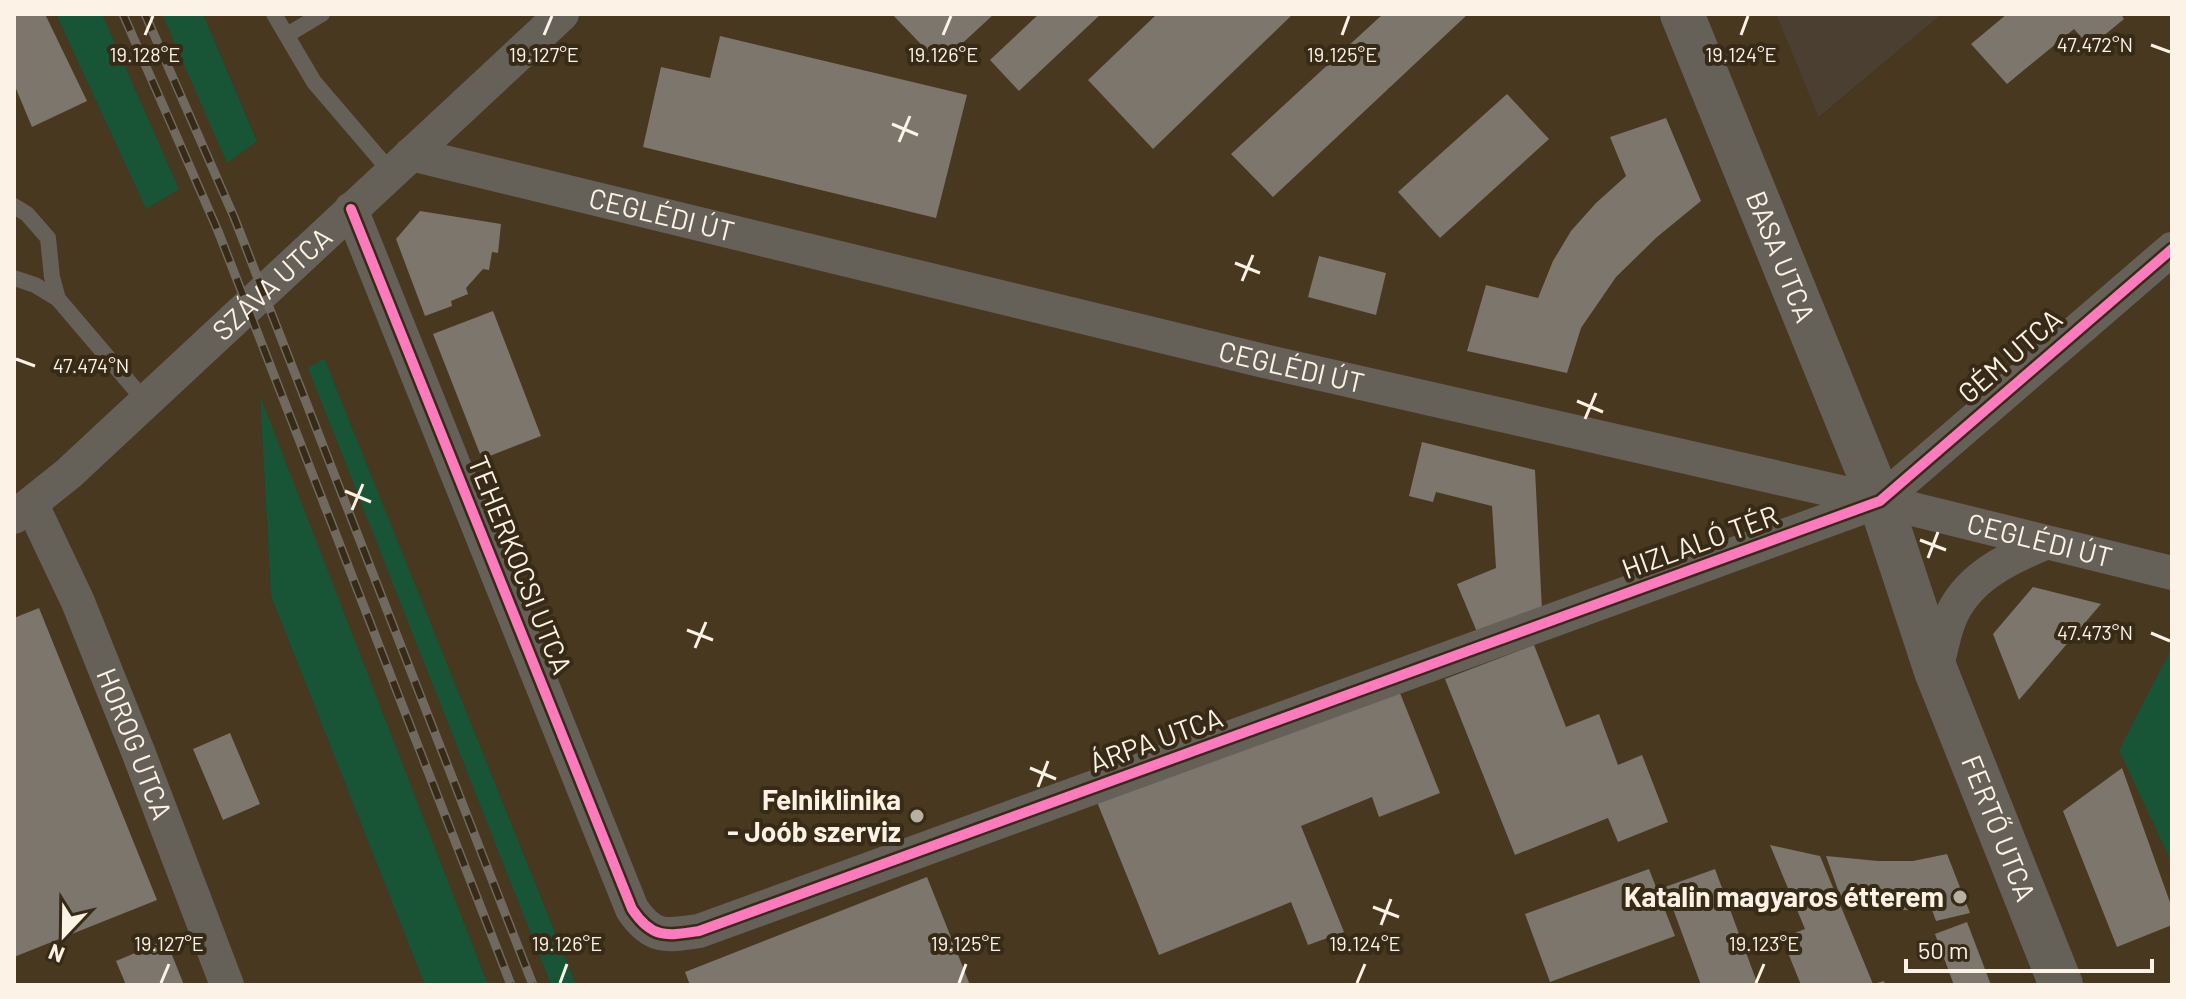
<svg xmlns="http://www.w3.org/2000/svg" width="2186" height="999" font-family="Barlow,sans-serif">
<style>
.commercial{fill:#4a3f30}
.built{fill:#48381f}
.green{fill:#185536}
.building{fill:#7d766c}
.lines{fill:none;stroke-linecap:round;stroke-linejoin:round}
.lane{stroke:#666158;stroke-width:16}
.street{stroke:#666158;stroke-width:34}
.secondary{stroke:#666158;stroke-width:44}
.rail-casing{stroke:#6f6960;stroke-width:9}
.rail{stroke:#372a16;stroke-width:6;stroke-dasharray:18;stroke-linecap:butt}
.cycleway-casing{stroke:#372a16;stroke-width:15}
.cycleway{stroke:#fd7abc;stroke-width:10}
.ticks{fill:none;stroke:#fcf3e6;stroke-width:3}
.poi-dot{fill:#b8b0a3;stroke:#372a16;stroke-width:3}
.labels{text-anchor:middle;stroke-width:8;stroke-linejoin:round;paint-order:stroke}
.street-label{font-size:28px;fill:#fcf3e6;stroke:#372a16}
.poi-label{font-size:28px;font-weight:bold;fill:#fcf3e6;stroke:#372a16;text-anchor:end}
.ticks-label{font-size:20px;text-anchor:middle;fill:#fcf3e6;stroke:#372a16;stroke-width:8;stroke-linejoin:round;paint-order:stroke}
</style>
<rect width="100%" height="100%" fill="#3a3327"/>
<path class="commercial" d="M1776 14H1942L1818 118Z"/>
<path class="built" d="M14 14H56L146 209 179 189 102 14H162L257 140 203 14H1776L1819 118 1942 14H2172V985H576L324 359 309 369 551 985H488L260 399 271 596 425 985H14Z"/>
<g class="green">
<path d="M56 14H102L179 189 146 209Z"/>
<path d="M162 14H203L257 141 227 163Z"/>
<path d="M324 358 576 985H551L308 368Z"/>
<path d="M260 396 488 985H425L271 596Z"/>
<path d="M2172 648V863L2119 750Z"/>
</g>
<g class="building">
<path d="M14 14H45L87 101 32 127 14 84Z"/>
<path d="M892 14H994L940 64Z"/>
<path d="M1039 14H1101L1019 91 990 60Z"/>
<path d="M1157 14H1293L1153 149 1088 80Z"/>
<path d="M1383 14H1468L1273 197 1231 154Z"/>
<path d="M2007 14H2121L2124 19 2090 47 2074 29 2007 84 1971 44Z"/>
<path d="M720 36 967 95 936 218 643 147 661 67 710 78Z"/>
<path d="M1507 94 1549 139 1440 238 1398 192Z"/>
<path d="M1666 118 1701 201 1657 237 1616 277 1581 328 1567 373 1467 351 1486 285 1538 298 1553 261 1571 231 1596 203 1626 176 1610 137Z"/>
<path d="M420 211 501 224 498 253 492 252 489 270 483 269 466 288 468 294 451 301 452 306 425 316 396 239Z"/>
<path d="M1319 256 1386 273 1376 315 1308 297Z"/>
<path d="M493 311 541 436 482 459 433 334Z"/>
<path d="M1422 442 1535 470 1542 610 1477 632 1457 584 1496 568 1492 506 1436 492 1433 502 1409 496Z"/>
<path d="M2033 587 2101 604 2019 700 1993 634Z"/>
<path d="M39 608 157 900 14 957V618Z"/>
<path d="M1534 645 1566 727 1599 714 1618 765 1642 755 1668 822 1618 842 1608 818 1515 855 1445 679Z"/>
<path d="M1396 683 1440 793 1379 817 1372 797 1301 826 1344 932 1308 945 1291 902 1159 955 1097 802Z"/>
<path d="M230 733 260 804 223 820 193 749Z"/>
<path d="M2122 768 2172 908V925L2117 947 2063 811Z"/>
<path d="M1770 845 1820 856 1873 984 1884 981 1885 985H1801L1782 938 1805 929Z"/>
<path d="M1947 854 1970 913 1936 921 1932 910H1878L1843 904 1826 856 1878 861H1913Z"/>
<path d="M1649 869 1675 936 1550 982 1525 914Z"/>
<path d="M1715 869 1758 985H1701L1665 887Z"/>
<path d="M927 877 970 985H690L685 972Z"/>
<path d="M1967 922 1991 985H1954L1935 934Z"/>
<path d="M166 940 184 985H126L116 961Z"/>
</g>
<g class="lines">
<g class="lane">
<path d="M274 14 314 82 391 172"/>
<path d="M287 35 322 14"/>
<path d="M14 206 27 214 48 238 52 277 58 299 145 401"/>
<path d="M14 278 35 285 58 299"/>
</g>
<g class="street">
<path id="s1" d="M411 154 1264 361 1880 501 2172 573"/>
<path d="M351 209 632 909C652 939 666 936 699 931L1880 501 2172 249"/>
<path id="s2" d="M32 505 78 602 139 754 227 985"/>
<path id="s3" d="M14 517 68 474 562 14"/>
<path d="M1936 671C1940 655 1943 637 1949 621 1965 579 2006 559 2045 543"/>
</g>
<path class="secondary" id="s4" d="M1682 14 1880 501 1936 671 2061 985"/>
<defs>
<g id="rail">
<path d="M123 14 218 231 511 985"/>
<path d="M145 14 234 217 533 985"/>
</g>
</defs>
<use href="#rail" class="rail-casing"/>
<use href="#rail" class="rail"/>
<defs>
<path id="cycleway" d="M351 209 632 909C652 939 666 936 699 931L1880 501 2172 249"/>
</defs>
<use href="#cycleway" class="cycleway-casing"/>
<use href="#cycleway" class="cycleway"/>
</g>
<path class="ticks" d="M145 35 153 16M544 35 552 16M943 35 951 16M1342 35 1349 16M1741 35 1748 16M2151 45 2170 52M892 124 918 135M899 142 910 116M1235 263 1260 273M1242 281 1253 255M16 359 35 366M1577 401 1603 412M1585 419 1596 393M345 491 371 502M352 510 363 484M1920 540 1946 550M1928 558 1938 532M687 630 713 640M2151 633 2170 641M695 648 706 622M1030 768 1056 779M1038 787 1048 761M1373 907 1399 917M1381 925 1391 899M161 983 169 964M560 983 567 964M959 983 966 964M1357 983 1365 964M1756 983 1764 964"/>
<g class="poi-dot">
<circle cx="917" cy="816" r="8"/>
<circle cx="1960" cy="897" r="8"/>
</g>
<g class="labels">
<g class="street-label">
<text dy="10" stroke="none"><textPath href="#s1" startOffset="258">CEGLÉDI ÚT</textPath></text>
<text dy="10" stroke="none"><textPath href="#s4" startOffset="262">BASA UTCA</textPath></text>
<text dy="10" stroke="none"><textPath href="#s3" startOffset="348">SZÁVA UTCA</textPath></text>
<text transform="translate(2010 356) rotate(-41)" y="10">GÉM UTCA</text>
<text dy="10" stroke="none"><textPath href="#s1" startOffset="906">CEGLÉDI ÚT</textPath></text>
<text dy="10" stroke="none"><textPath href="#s1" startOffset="1674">CEGLÉDI ÚT</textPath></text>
<text transform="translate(1700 542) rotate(-20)" y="10">HIZLALÓ TÉR</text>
<text transform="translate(520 565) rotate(68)" y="10">TEHERKOCSI UTCA</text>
<text transform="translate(1156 740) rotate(-20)" y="10">ÁRPA UTCA</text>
<text dy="10" stroke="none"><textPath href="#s2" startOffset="260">HOROG UTCA</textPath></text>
<text dy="10" stroke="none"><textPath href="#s4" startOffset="874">FERTŐ UTCA</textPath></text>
</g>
<g class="poi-label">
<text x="901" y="810">Felniklinika<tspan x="901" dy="32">- Joób szerviz</tspan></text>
<text x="1944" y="907">Katalin magyaros étterem</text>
</g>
</g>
<g class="ticks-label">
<text x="2095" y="52">47.472°N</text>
<text x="145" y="62">19.128°E</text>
<text x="544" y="62">19.127°E</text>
<text x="943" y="62">19.126°E</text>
<text x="1342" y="62">19.125°E</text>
<text x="1741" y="62">19.124°E</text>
<text x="91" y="373">47.474°N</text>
<text x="2095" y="640">47.473°N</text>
<text x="169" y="951">19.127°E</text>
<text x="567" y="951">19.126°E</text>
<text x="966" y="951">19.125°E</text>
<text x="1365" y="951">19.124°E</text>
<text x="1764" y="951">19.123°E</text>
</g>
<rect width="2186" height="999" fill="none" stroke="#fcf3e6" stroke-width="32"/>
<g transform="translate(64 935) rotate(202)" stroke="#372a16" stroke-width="6" paint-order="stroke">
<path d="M0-6L14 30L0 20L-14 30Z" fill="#fcf3e6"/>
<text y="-12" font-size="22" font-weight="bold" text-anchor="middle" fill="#fcf3e6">N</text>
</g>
<path d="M1906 959v12h246v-12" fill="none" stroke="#fcf3e6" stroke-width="4"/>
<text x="1918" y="959" font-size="24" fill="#fcf3e6" stroke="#372a16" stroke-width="6" paint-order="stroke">50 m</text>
</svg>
